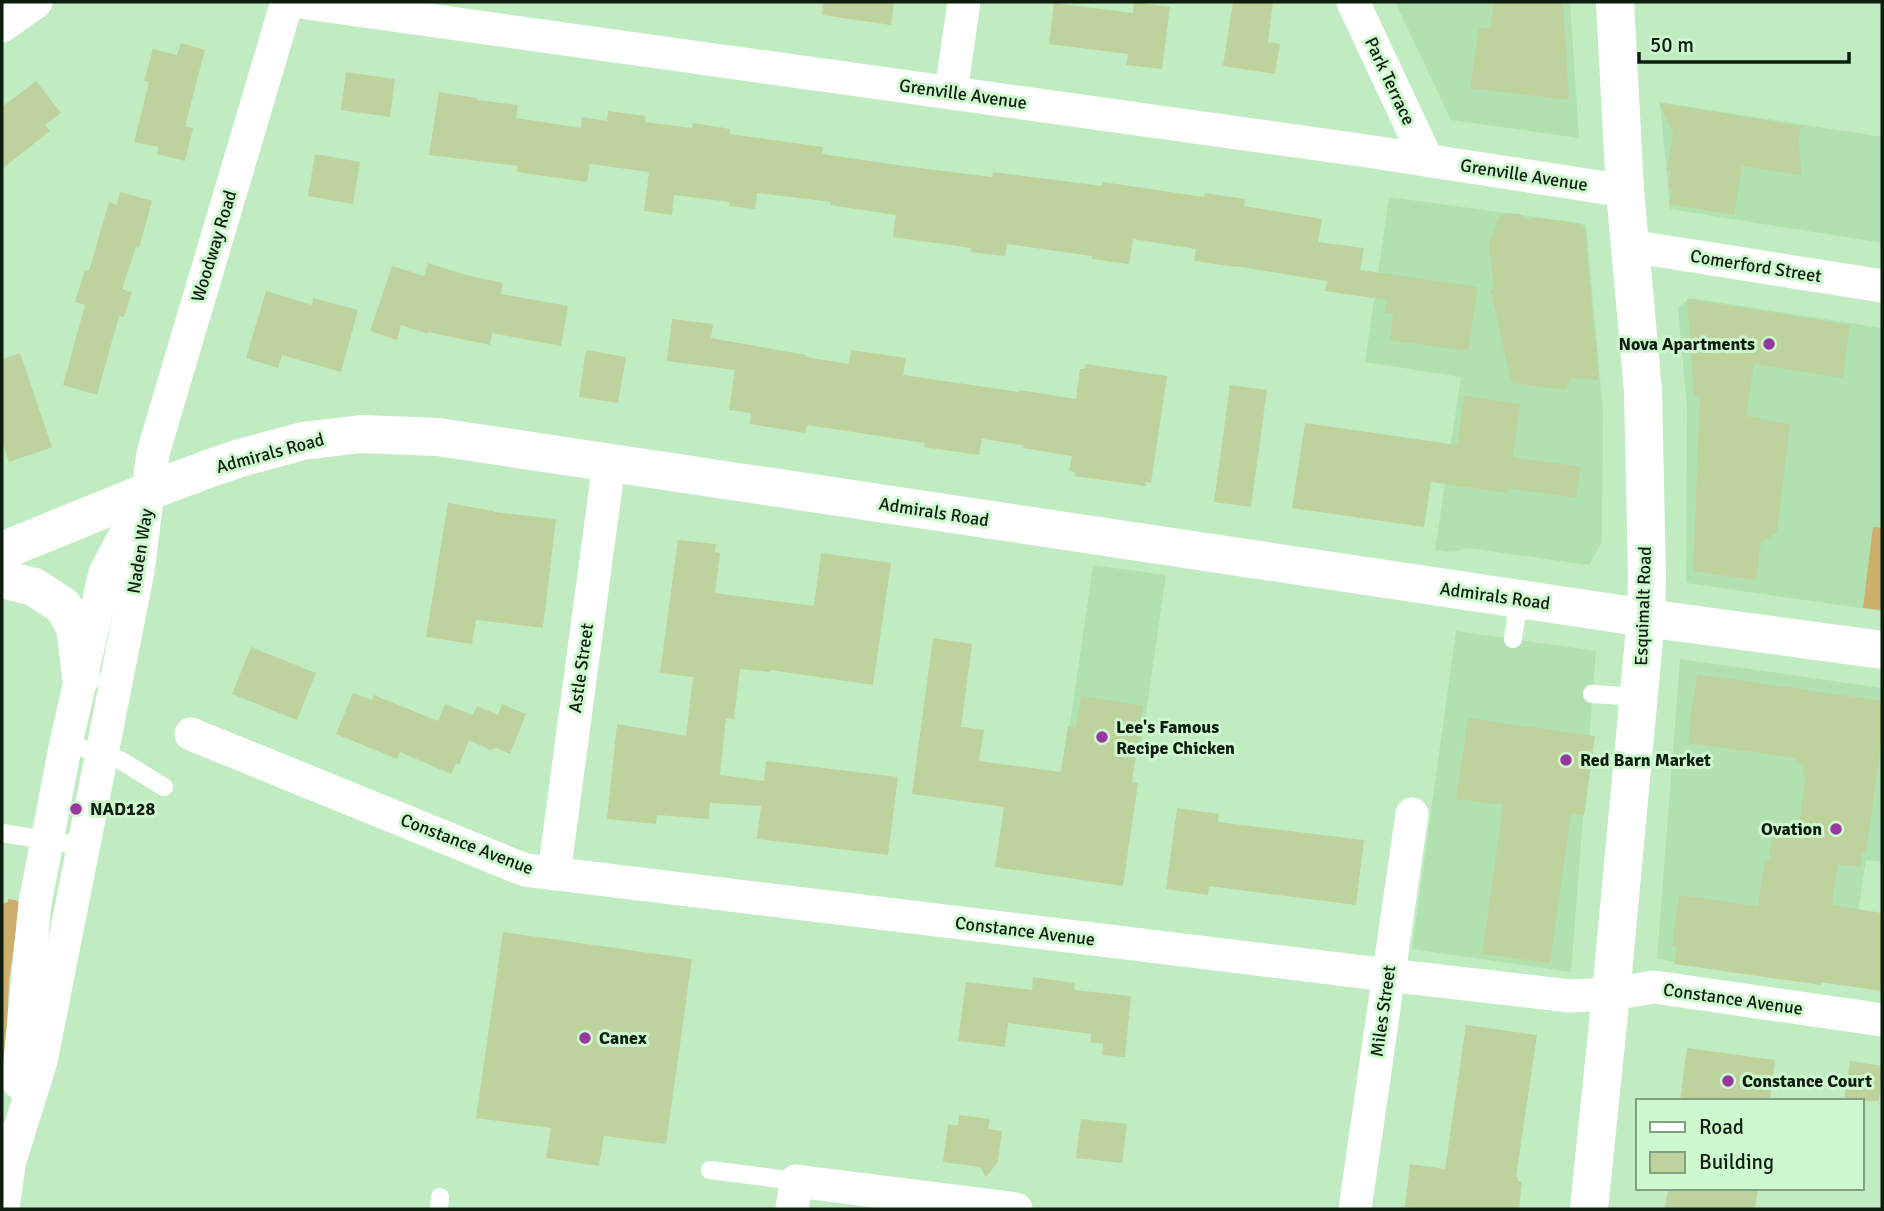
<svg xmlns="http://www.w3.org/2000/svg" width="1884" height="1211" font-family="Signika,sans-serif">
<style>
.built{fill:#b1e1b1}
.green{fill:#cdae6b}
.building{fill:#bed29e}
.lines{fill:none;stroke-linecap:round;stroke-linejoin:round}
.lane{stroke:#fff;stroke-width:18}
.street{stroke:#fff;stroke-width:33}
.secondary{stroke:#fff;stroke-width:38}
.poi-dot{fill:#97379f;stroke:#cef9ce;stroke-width:2.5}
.labels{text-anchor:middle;stroke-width:6;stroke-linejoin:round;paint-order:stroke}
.street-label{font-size:18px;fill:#0d1d0e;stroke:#cef9ce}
.poi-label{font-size:18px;font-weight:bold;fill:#0d1d0e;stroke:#cef9ce;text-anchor:start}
</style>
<rect width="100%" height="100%" fill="#c1ecc1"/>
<g class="built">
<path d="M1395 2H1570L1579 138 1451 120Z"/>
<path d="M1660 102 1882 137V243L1670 209Z"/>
<path d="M1389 197 1586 224 1603 411 1602 542 1589 565 1468 548 1452 552 1435 550 1461 377 1365 362Z"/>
<path d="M1690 298 1882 328V611L1686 583 1687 408 1678 308Z"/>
<path d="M1093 565 1166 575 1140 755 1067 745Z"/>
<path d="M1456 631 1596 651 1571 972 1412 949Z"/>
<path d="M1680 659 1882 688V862L1866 860 1847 986 1657 959Z"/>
</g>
<g class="green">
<path d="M1873 527 1882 528V610L1863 608Z"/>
<path d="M8 899 20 901 9 981 7 1031 2 1073V904L8 902Z"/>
</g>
<g class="building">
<path d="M823 2H894L891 25 822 15Z"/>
<path d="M1134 2 1170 7 1162 69 1126 65 1128 54 1049 44 1054 3 1133 13Z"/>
<path d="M1233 2H1273L1268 42 1280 44 1275 74 1223 66Z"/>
<path d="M1494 2H1563L1569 100 1470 88 1479 28 1490 29Z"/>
<path d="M181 43 205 50 185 126 193 128 185 161 157 154 158 147 134 142 149 82 144 81 153 49 177 55Z"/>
<path d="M346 72 395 79 390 117 341 110Z"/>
<path d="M36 81 61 113 45 125 50 131 2 169V107Z"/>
<path d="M439 92 477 98V100L518 105 516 118 581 128 582 117 607 121 608 111 646 116 645 122 692 128 693 123 730 129 729 134 823 147 822 154 911 167 992 177 993 172 1102 186 1103 182 1204 197 1205 193 1245 199 1244 206 1322 219 1318 242 1364 248 1360 270 1478 287 1468 351 1390 340 1393 314 1385 313 1387 300 1325 291 1327 281 1235 266V267L1194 261 1196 249 1133 239 1129 264 1092 259V256L1007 244 1005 256 970 252 971 248 893 237 896 215 830 205 831 202 757 193 755 209 729 206 730 202 674 195 672 215 644 211 649 172 590 164 587 182 517 172 518 166 429 155Z"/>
<path d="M1659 103 1801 126 1799 142 1802 175 1742 166 1734 215 1669 204 1672 188H1668L1671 170H1667L1673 133Z"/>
<path d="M315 154 360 162 353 204 308 196Z"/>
<path d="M120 192 152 201 139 248 136 247 122 289 132 292 124 317 119 316 97 395 63 385 85 305 75 302 85 270 89 271 109 202 117 205Z"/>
<path d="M1505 213 1520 214 1526 219 1538 218 1578 223 1585 229 1593 318 1592 325 1595 333 1599 380 1571 378 1566 390 1512 383 1490 289 1494 290 1489 244 1499 218Z"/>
<path d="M428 263 466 275 503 283 501 294 568 306 561 346 492 333 490 345 428 332V334L401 325 397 340 370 331 392 266 424 276Z"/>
<path d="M266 291 312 305 313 298 358 310 341 372 282 355 278 368 246 358Z"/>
<path d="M1687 299 1850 325 1843 378 1754 364 1746 416 1790 424 1777 532 1761 543 1756 580 1693 571 1700 395H1694Z"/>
<path d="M672 319 713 324 711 338 806 355V357L849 364 851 350 906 358 903 375 1019 392V390L1076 399 1080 369H1085L1086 364 1167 376 1151 483 1146 482V486L1074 476 1075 472 1069 471 1072 456 1023 448 1024 445 982 439 979 455 924 447 925 443 807 425 805 433 750 424 751 413 729 410 735 370 667 361Z"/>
<path d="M586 350 626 357 618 403 579 397Z"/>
<path d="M20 353 52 447 9 462 2 441V359Z"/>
<path d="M1230 385 1267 390 1251 507 1214 502Z"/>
<path d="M1464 396 1520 404 1513 457 1581 467 1576 498 1508 488 1507 493 1431 482 1424 527 1292 508 1305 423 1457 445Z"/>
<path d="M448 503 494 511V512L556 519 543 628 476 620 472 644 426 637Z"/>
<path d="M678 540 716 544 715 552 720 553 715 593 814 606 821 553 891 563 873 685 770 670 769 672 740 669 734 719 726 718 720 775 764 781 766 761 898 777 888 855 757 839 761 806 710 803 709 819 657 815 656 824 607 819 617 724 686 736 693 677 660 673Z"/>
<path d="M933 638 972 644 961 727 984 730 979 761 1061 772 1068 726 1076 728 1081 696 1143 706 1132 782 1138 783 1123 886 995 867 1004 807 912 794Z"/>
<path d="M251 647 316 673 297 720 232 694Z"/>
<path d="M1697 674 1882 701V737L1866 854 1862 853 1861 867 1838 864 1832 905 1882 913V991L1821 982V985L1674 964 1677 947 1672 946 1679 895 1758 906 1765 859 1769 860 1772 834 1797 837 1806 777H1802L1804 765 1796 763 1797 758 1688 743 1691 724H1689Z"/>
<path d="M353 693 372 700 374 695 438 721 445 704 473 715 477 706 498 715 502 704 526 714 510 754 496 748 490 750 469 740 459 765 456 763 451 774 400 752 397 759 336 734Z"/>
<path d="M1468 718 1595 736 1584 816 1571 814 1550 963 1482 954 1503 805 1456 799Z"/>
<path d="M1177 808 1219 814 1218 822 1364 840 1356 905 1209 886 1208 895 1166 889Z"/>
<path d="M503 932 692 959 666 1144 604 1136 599 1166 546 1158 551 1128 476 1118Z"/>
<path d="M1033 977 1075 983 1074 990 1131 996 1125 1057 1102 1055 1103 1044 1090 1042 1091 1034 1008 1023 1005 1047 958 1041 966 982 1032 990Z"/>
<path d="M1466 1025 1537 1035 1516 1177 1518 1178V1181L1522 1182 1519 1209H1422L1405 1207 1410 1164 1445 1169Z"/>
<path d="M1687 1048 1775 1060 1770 1101H1680Z"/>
<path d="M1850 1061 1882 1066 1879 1101H1844Z"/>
<path d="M959 1115 990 1119 988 1129 1002 1131 998 1162 986 1177 980 1167 943 1162 948 1124 958 1126Z"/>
<path d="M1081 1119 1127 1124 1122 1163 1076 1158Z"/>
<path d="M1668 1188H1758L1755 1209H1665Z"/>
</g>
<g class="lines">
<g class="lane">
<path d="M1513 639 1519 599"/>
<path d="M1592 694 1639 697"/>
<path d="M66 743 120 760 164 787"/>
<path d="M2 833 84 846"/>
<path d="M710 1170 796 1181"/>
<path d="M439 1209 440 1197"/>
</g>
<g class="street">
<path d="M300 2 1367 151 1625 191"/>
<path d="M1353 2 1427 160"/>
<path d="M2 26 36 2"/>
<path d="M951 92 964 2"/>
<path d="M1630 246 1882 286"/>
<path d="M191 734 525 870 1388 975 1570 996 1611 994 1654 987 1882 1020"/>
<path d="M554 874 609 463"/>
<path d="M18 1082 35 903 66 743 105 573 139 509"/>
<path d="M11 1157 41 1061 138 571 153 453 287 2"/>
<path d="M3 1209 13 1136"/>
<path d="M792 1209 796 1181 1016 1209"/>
<path d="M1355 1209 1412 814"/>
</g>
<g class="secondary">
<path d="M2 551 149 491 208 469 240 458 303 441 361 434 438 437 1646 618 1882 650"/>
<path d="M2 579 34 587 63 606 75 627 81 677"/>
<path d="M1589 1209 1611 994 1646 618 1647 577 1643 391 1625 191 1615 2"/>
</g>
</g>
<g class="poi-dot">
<circle cx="1769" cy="344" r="7"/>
<circle cx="1102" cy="737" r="7"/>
<circle cx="1566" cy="760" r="7"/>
<circle cx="76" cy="809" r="7"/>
<circle cx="1836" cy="829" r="7"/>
<circle cx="585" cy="1038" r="7"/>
<circle cx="1728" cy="1081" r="7"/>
</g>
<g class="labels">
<g class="street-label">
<text transform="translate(1390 81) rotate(65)" y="6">Park Terrace</text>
<text transform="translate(963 94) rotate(8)" y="6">Grenville Avenue</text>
<text transform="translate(1524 175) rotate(9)" y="6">Grenville Avenue</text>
<text transform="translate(214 246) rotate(-73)" y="6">Woodway Road</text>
<text transform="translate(1756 266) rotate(9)" y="6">Comerford Street</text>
<text transform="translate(270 453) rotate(-15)" y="6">Admirals Road</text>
<text transform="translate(934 512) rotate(9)" y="6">Admirals Road</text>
<text transform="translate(140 551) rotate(-81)" y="6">Naden Way</text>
<text transform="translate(1495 596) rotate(8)" y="6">Admirals Road</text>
<text transform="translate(1643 606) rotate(-88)" y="6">Esquimalt Road</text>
<text transform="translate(581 668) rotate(-82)" y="6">Astle Street</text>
<text transform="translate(467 844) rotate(21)" y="6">Constance Avenue</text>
<text transform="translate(1025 931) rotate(7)" y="6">Constance Avenue</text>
<text transform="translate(1733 999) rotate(8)" y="6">Constance Avenue</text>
<text transform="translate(1383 1011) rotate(-82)" y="6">Miles Street</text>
</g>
<g class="poi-label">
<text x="1755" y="350" text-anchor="end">Nova Apartments</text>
<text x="1116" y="733">Lee's Famous<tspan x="1116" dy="21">Recipe Chicken</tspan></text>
<text x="1580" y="766">Red Barn Market</text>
<text x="90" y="815">NAD128</text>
<text x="1822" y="835" text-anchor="end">Ovation</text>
<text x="599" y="1044">Canex</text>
<text x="1742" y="1087">Constance Court</text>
</g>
</g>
<rect width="1884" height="1211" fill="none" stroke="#0d1d0e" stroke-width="7"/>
<rect x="1636" y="1099" width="228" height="91" fill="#cef9ce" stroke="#81a181" stroke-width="2"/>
<rect x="1650" y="1122" width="35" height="10" fill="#ffffff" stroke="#81a181" stroke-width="2"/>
<text x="1699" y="1134" font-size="21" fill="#0d1d0e">Road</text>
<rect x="1650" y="1152" width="35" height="21" fill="#bed29e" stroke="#81a181" stroke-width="2"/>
<text x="1699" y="1169" font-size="21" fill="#0d1d0e">Building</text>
<path d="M1639 52v10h210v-10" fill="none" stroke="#0d1d0e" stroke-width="3.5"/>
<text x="1650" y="52" font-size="21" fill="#0d1d0e" stroke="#cef9ce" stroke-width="5" paint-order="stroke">50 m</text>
</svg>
